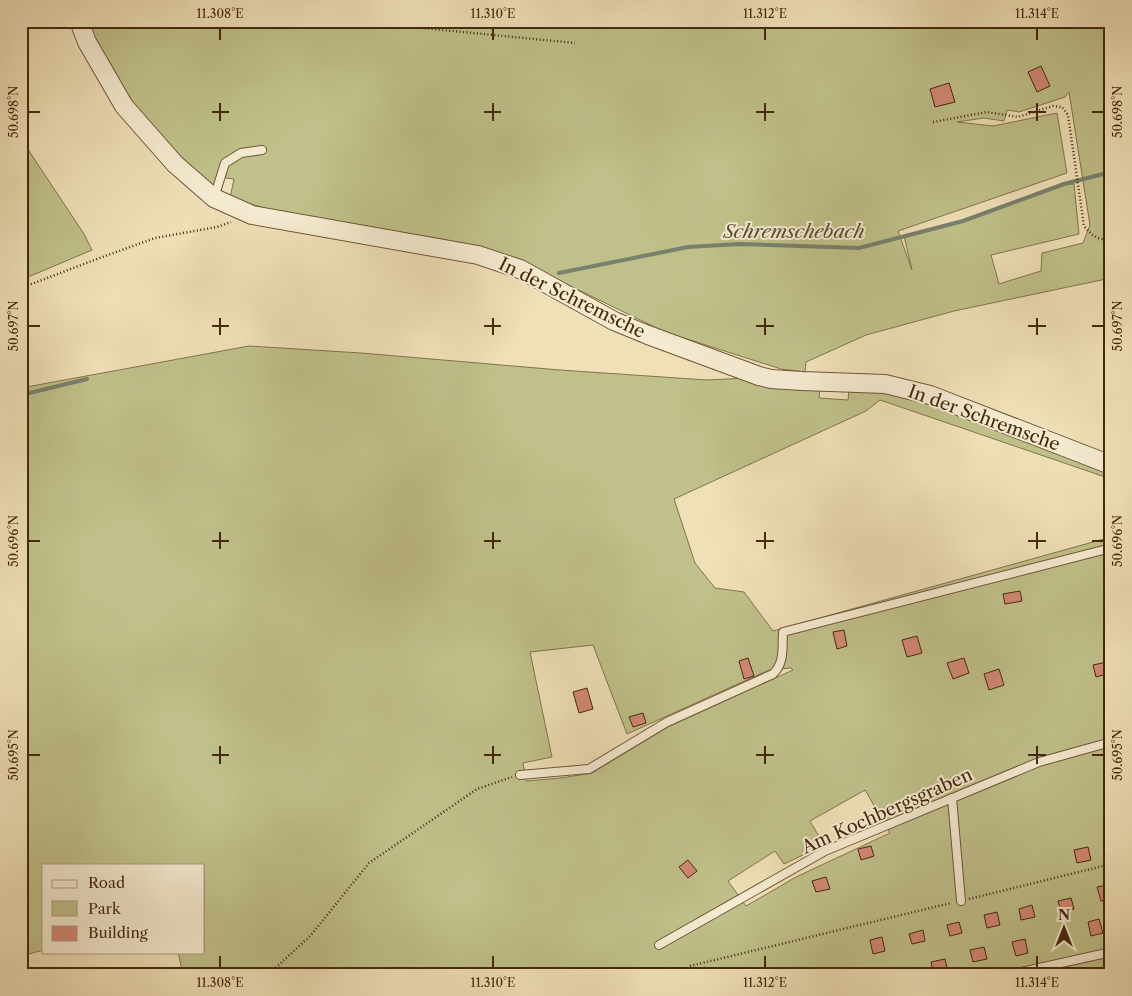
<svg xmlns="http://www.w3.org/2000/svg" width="1132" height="996" font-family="'Libre Caslon Text',serif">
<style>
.green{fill:#c0c18a;stroke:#82744c;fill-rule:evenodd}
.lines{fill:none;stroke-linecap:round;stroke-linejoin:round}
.stream{stroke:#79816c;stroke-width:4}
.building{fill:#d38976;stroke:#45280e}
.service-casing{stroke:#705638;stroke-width:10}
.tertiary-casing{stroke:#705638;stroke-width:20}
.path{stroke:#45280e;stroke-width:2.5;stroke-dasharray:1 2.5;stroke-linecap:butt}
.service{stroke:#f5ebd1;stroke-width:8}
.tertiary{stroke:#f5ebd1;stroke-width:18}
.ticks{fill:none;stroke:#45280e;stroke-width:2}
.labels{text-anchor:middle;stroke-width:4;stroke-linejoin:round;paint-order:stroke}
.street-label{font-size:18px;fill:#45280e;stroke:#f5ebd1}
.water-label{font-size:19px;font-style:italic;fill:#5a4d35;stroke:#f5ebd1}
.neatline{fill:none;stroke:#45280e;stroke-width:2}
.ticks-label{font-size:12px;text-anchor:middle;fill:#45280e}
</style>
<rect width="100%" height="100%" fill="#f0e0b8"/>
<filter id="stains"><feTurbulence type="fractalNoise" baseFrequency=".004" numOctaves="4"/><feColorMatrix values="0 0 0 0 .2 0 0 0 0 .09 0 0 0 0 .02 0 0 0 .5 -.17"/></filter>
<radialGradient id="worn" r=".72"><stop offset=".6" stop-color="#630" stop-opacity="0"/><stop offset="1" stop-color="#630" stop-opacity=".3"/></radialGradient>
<g class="green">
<path d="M74 21H339L345 23 346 21H1111V278L954 311 866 335 806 362 805 372 781 369 665 332 556 279 524 262 446 240 268 209 230 198 234 179 218 177 212 188 164 165ZM1069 92 1090 225 1083 243 1042 253 1041 271 999 284 991 255 1079 234 1074 184H1064L963 221 904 236 912 270 898 231 1067 173 1057 113 993 126 957 122 984 118 1004 121 1007 110 1019 112 1065 97Z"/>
<path d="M21 139 84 234 92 250 21 280Z"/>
<path d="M249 346 361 353 560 370 707 380 748 378 820 387 819 398 848 400 849 389 911 395 1111 470V479L880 400 866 411 674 499 695 563 715 588 744 592 773 631 1111 537V975H709L706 967 692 969 688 975H183L178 952H204V865H44V950L21 956V388ZM593 645 627 734 769 670 791 668 793 670 668 727 592 773 561 778 526 781 523 763 552 757 530 652ZM865 790 890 833 796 877 746 906 728 881 775 851 784 864 824 845 810 821Z"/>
</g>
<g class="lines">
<g class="stream">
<path d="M559 273 688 247 740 244 859 248 963 221 1064 184 1111 172"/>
<path d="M21 395 87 379"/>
</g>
</g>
<g class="building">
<path d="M1041 66 1050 86 1037 92 1028 72Z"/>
<path d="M949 83 955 102 935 107 930 89Z"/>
<path d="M1020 591 1022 601 1005 604 1003 594Z"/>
<path d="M844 630 847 646 837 649 833 632Z"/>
<path d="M917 636 922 653 907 657 902 640Z"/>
<path d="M748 658 754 676 744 679 739 661Z"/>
<path d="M964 658 969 673 953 679 947 663Z"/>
<path d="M1107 662 1110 673 1096 677 1093 665Z"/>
<path d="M999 669 1004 685 989 690 984 674Z"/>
<path d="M587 688 593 709 579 713 573 692Z"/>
<path d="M643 713 646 723 633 727 629 717Z"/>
<path d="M871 846 874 856 861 860 858 849Z"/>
<path d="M1088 847 1091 860 1077 863 1074 850Z"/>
<path d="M688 860 697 871 688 878 679 867Z"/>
<path d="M826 877 830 889 816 892 812 881Z"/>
<path d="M1111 884V899L1101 901 1097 887Z"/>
<path d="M1071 898 1074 909 1061 912 1058 901Z"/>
<path d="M1032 905 1035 917 1021 920 1019 909Z"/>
<path d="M997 912 1000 925 987 928 984 915Z"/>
<path d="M1099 919 1103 933 1091 936 1088 922Z"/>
<path d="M959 922 962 933 950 936 947 925Z"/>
<path d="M923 930 925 941 912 944 909 934Z"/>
<path d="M882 937 885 951 873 954 870 940Z"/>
<path d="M1025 939 1028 953 1016 956 1012 942Z"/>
<path d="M984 947 987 959 973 962 970 950Z"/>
<path d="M945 959 948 972 934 975 931 962Z"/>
</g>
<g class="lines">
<defs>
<g id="service">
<path d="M214 198 225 163 241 153 262 150"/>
<path d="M520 775 589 769 667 722 773 674C785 662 782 648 783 632L1111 548"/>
<path d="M952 798 961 901"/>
<path d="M659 945 825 851 1039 762 1111 742"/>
<path d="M1007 975 1111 952"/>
<path d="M1104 975 1111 973"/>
</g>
<path id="tertiary" d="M79 21 87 42 124 106 175 164 214 198 252 215 478 255 520 269 614 321 648 335 759 376 771 379 802 381 885 384 930 395 1111 465"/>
</defs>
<use href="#service" class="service-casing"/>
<use href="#tertiary" class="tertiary-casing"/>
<g class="path">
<path d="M371 21V23L575 43"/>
<path d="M933 122 987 112 1018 117 1053 106 1062 107 1068 115 1084 226C1091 235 1098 241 1111 239"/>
<path d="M21 288 97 259 155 238 217 227 231 222"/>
<path d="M969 899 1111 864"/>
<path d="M690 966 951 903"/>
<path d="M268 975 311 935 369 863 477 789 512 777"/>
</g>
<use href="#service" class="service"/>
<use href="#tertiary" class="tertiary"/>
</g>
<path class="ticks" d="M220 28V40M493 28V40M765 28V40M1037 28V40M220 103V121M493 103V121M765 103V121M1037 103V121M28 112H40M212 112H229M484 112H501M756 112H774M1028 112H1046M1092 112H1104M220 318V335M493 318V335M765 318V335M1037 318V335M28 326H40M212 326H229M484 326H501M756 326H774M1028 326H1046M1092 326H1104M220 532V549M493 532V549M765 532V549M1037 532V549M28 541H40M212 541H229M484 541H501M756 541H774M1028 541H1046M1092 541H1104M220 746V764M493 746V764M765 746V764M1037 746V764M28 755H40M212 755H229M484 755H501M756 755H774M1028 755H1046M1092 755H1104M220 956V968M493 956V968M765 956V968M1037 956V968"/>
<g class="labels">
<g class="street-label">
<text transform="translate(572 298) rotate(26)" y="6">In der Schremsche</text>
<text transform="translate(984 418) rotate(20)" y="6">In der Schremsche</text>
<text transform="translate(887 811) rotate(-24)" y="6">Am Kochbergsgraben</text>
</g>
<g class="water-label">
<text x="794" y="238">Schremschebach</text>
</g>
</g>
<rect width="1132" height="996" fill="none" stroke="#f0e0b8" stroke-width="55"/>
<rect x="42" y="864" width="162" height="90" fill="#f5ebd1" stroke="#af9d83"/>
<rect x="52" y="880" width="25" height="8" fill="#f5ebd1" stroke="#af9d83"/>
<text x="88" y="888" font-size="15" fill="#45280e">Road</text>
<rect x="52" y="901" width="25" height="15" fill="#c0c18a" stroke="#af9d83"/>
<text x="88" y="914" font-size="15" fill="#45280e">Park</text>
<rect x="52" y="926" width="25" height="15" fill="#d38976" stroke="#af9d83"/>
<text x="88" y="938" font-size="15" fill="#45280e">Building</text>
<g transform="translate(1064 928)" stroke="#f5ebd1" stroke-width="4" paint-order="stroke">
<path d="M0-4L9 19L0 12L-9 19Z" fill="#45280e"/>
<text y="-8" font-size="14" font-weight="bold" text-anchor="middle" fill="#45280e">N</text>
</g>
<rect x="28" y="28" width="1076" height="940" class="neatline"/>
<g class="ticks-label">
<text x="220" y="18">11.308°E</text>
<text x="493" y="18">11.310°E</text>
<text x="765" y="18">11.312°E</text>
<text x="1037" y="18">11.314°E</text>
<text transform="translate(14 112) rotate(-90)" y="4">50.698°N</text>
<text transform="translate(1118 112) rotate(-90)" y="4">50.698°N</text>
<text transform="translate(14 326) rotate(-90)" y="4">50.697°N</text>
<text transform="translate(1118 326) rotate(-90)" y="4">50.697°N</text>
<text transform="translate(14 541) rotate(-90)" y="4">50.696°N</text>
<text transform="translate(1118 541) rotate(-90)" y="4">50.696°N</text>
<text transform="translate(14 755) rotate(-90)" y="4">50.695°N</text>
<text transform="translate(1118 755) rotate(-90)" y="4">50.695°N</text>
<text x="220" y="987">11.308°E</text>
<text x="493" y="987">11.310°E</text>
<text x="765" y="987">11.312°E</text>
<text x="1037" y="987">11.314°E</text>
</g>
<rect width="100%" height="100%" filter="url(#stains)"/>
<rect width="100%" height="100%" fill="url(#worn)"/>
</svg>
